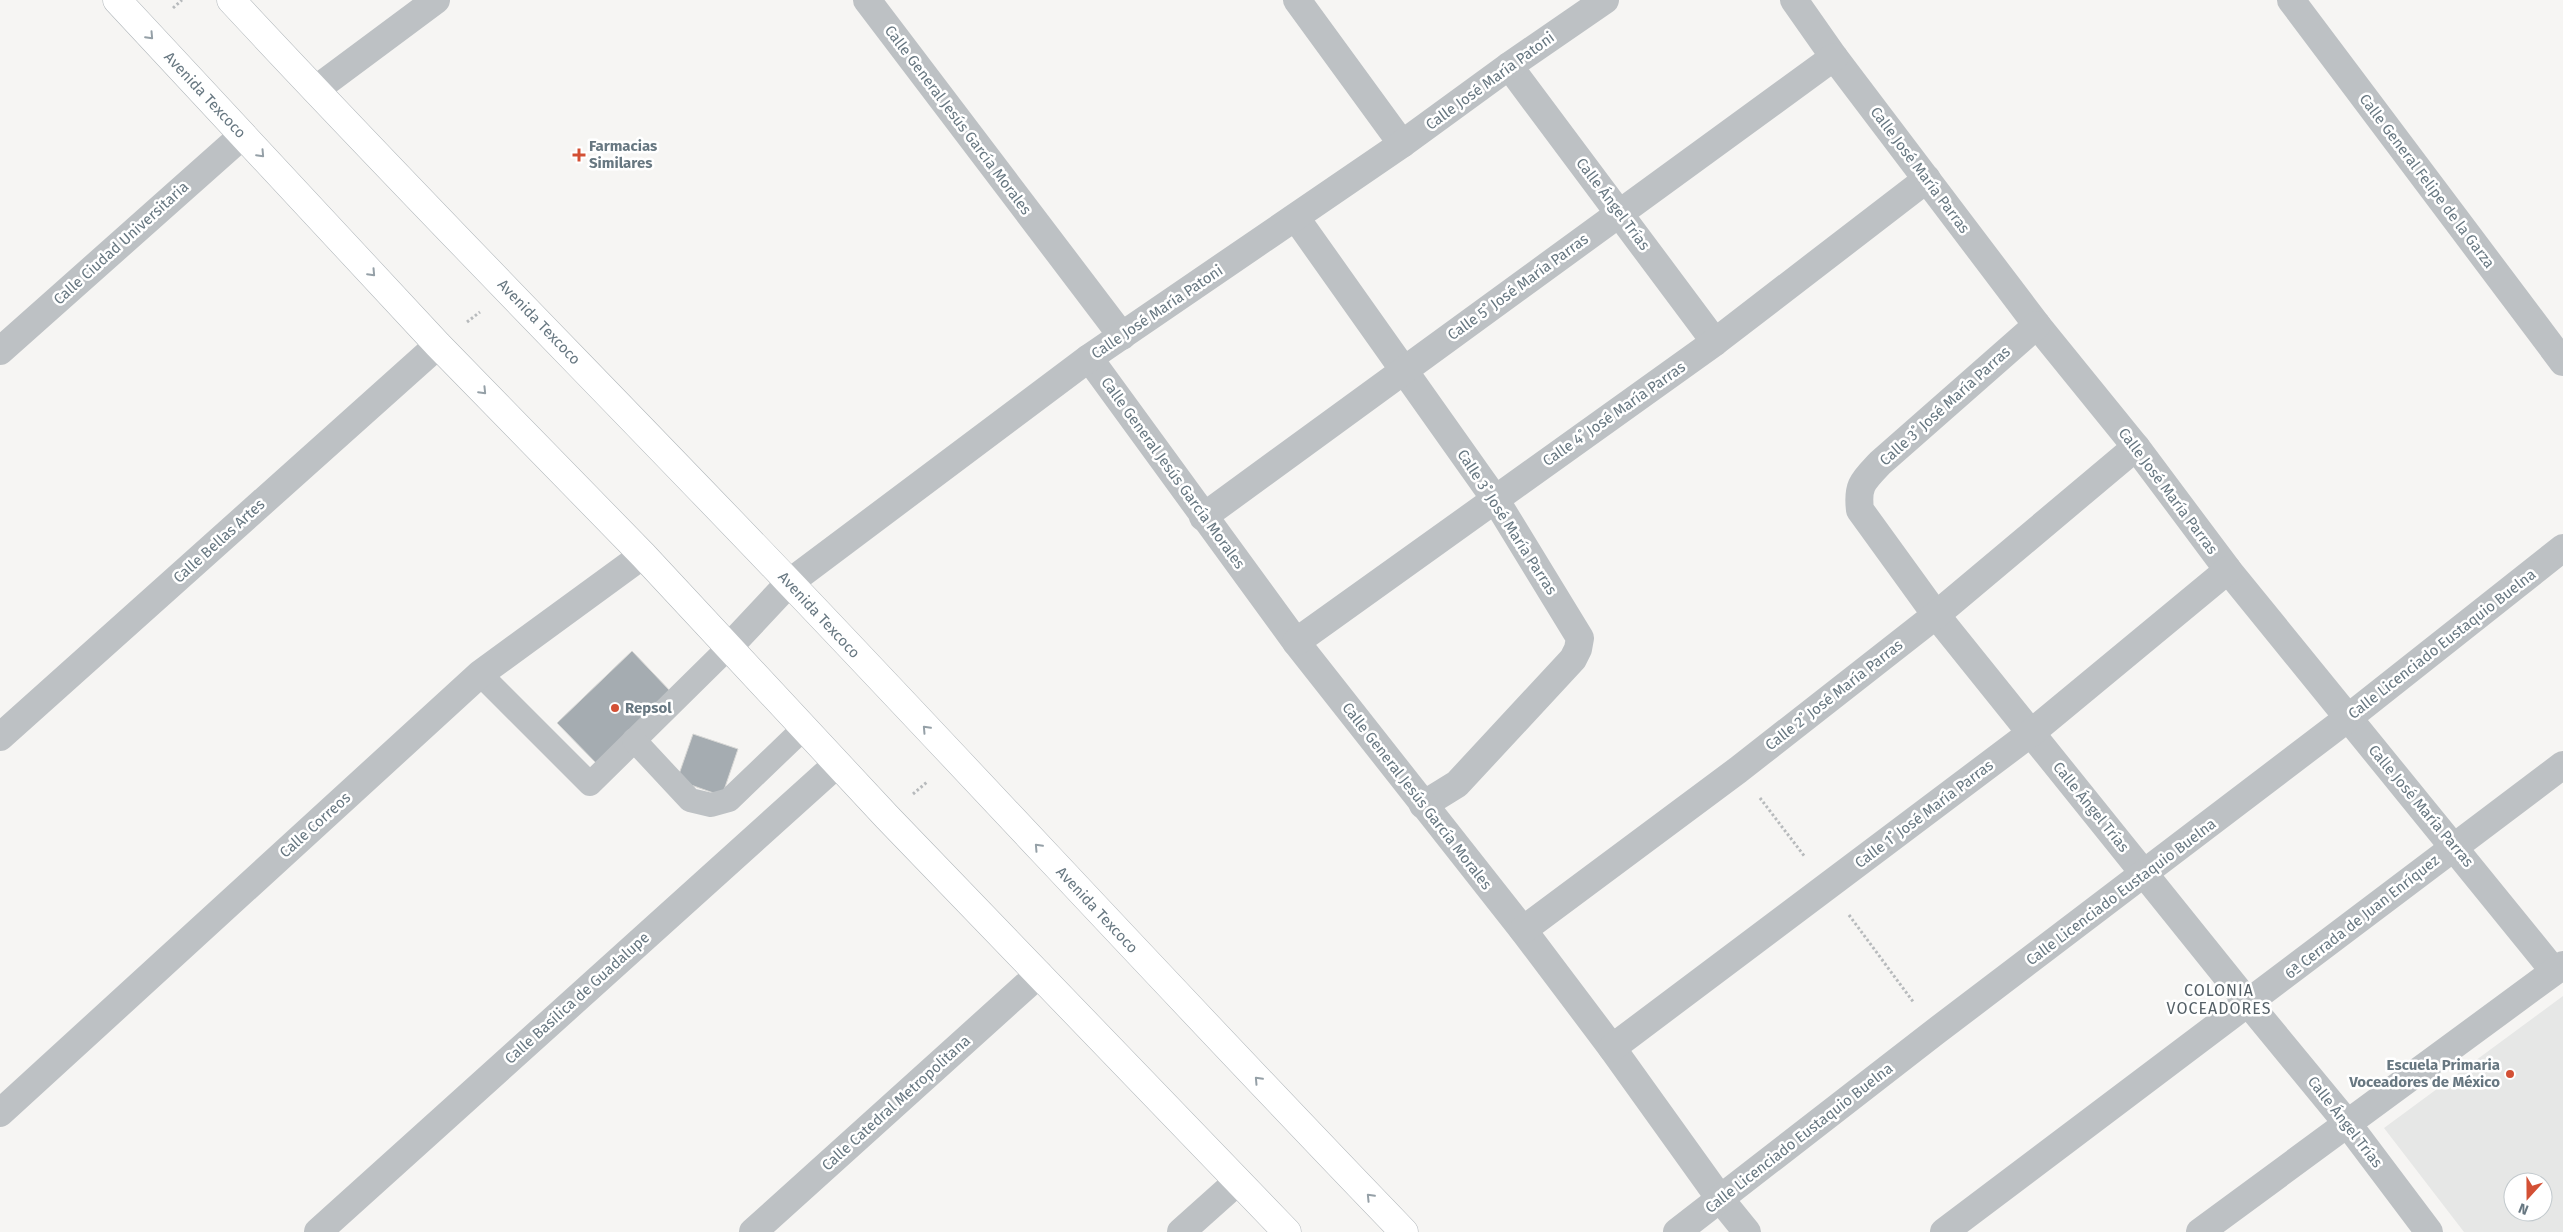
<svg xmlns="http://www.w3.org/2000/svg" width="2563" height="1232" font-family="'Fira Sans',sans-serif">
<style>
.built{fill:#e6e7e6;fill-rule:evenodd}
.building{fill:#a5acb1;stroke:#d7d7d5}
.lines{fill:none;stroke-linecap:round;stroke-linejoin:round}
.secondary-casing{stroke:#afb5b9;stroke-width:29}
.path{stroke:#b7babc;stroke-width:3;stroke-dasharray:2.5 2.5;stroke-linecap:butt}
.service{stroke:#bdc1c4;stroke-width:24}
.minor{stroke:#bdc1c4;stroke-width:28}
.secondary{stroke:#fff;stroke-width:28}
.oneway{stroke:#95a0a7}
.poi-dot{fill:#d35035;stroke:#fff;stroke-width:2}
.labels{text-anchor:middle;stroke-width:5;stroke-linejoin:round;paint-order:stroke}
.street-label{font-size:15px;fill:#677781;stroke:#fff}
.poi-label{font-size:15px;font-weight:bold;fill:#677781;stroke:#fff;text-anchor:start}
.neighbourhood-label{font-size:16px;letter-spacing:1px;fill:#556067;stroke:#fff}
</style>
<rect width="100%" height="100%" fill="#f6f5f3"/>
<path class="built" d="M2563 996V1232H2464L2384 1128ZM2513 1182H2543V1212H2513Z"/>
<g class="building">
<path d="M632 651 672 693 598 765 557 723Z"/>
<path d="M693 734 738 749 722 796 677 780Z"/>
</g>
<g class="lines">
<defs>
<g id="secondary">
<path d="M117 0 438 345 643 555 887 817 1287 1232"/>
<path d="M231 0C413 196 602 386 787 580 994 797 1196 1017 1404 1232"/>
</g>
</defs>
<use href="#secondary" class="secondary-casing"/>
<g class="path">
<path d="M173 8 182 0"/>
<path d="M467 322 480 312"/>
<path d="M913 794 927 782"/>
<path d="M1760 798 1805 857"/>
<path d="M1849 915 1914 1003"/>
</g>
<g class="service">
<path d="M480 674 590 784 729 647"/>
<path d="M634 740 690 800 711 805 729 800 803 729"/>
</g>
<g class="minor">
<path d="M867 0 1122 336"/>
<path d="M1297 0 1402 144"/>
<path d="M1794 0 1834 57 2037 325 2136 447 2228 570 2554 971"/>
<path d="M2291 0 2563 362"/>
<path d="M1509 66 1715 342"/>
<path d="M315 90 436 0"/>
<path d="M1296 218 1495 499 1580 638 1578 649 1573 659 1457 784 1423 805"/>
<path d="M2037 325 1880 463C1863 481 1857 485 1860 510L1936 615 2249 1004 2347 1123 2429 1232"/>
<path d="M0 351 243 135"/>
<path d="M1089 358 1296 642 1523 930 1612 1048 1721 1200 1747 1232"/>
<path d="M1203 517 1834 57"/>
<path d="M1296 642 1715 342 1927 179"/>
<path d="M729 647 789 583 1089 358 1402 144 1509 66 1605 0"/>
<path d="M0 737 438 345"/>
<path d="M1523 930 1738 770 1936 615 2136 447"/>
<path d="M1612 1048 2031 733 2228 570"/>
<path d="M0 1113 480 674 643 555"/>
<path d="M318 1232 837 764"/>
<path d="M753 1232 1039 974"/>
<path d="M1181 1232 1238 1181"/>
<path d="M1677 1232 1935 1032 2348 718 2563 548"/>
<path d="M1944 1232 2563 765"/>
<path d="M2200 1232 2563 965"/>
</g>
<use href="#secondary" class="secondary"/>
</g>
<defs><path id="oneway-chevron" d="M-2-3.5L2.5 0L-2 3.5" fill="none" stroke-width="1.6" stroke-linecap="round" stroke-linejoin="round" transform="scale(1.25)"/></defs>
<g class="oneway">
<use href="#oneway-chevron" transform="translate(150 36) rotate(47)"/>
<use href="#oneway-chevron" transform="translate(261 154) rotate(47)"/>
<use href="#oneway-chevron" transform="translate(372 273) rotate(47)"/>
<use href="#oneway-chevron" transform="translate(483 391) rotate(46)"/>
<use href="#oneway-chevron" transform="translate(926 729) rotate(-133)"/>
<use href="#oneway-chevron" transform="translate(1038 847) rotate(-133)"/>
<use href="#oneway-chevron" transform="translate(1258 1080) rotate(-133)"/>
<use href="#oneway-chevron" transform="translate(1370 1197) rotate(-134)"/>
</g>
<g class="poi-dot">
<path d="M576.5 147.5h5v5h5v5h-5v5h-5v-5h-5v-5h5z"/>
<circle cx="615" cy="708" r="5"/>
<circle cx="2510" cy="1074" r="5"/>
</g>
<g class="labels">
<g class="street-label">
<text transform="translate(1490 81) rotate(-36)" y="5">Calle José María Patoni</text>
<text transform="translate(205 95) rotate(47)" y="5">Avenida Texcoco</text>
<text transform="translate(958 120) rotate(53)" y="5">Calle General Jesús García Morales</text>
<text transform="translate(1920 170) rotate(53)" y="5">Calle José María Parras</text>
<text transform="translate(2427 181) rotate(53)" y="5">Calle General Felipe de la Garza</text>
<text transform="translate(1613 204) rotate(53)" y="5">Calle Ángel Trías</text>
<text transform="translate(121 243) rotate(-42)" y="5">Calle Ciudad Universitaria</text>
<text transform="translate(1518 287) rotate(-36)" y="5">Calle 5˚ José María Parras</text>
<text transform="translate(1157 312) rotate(-34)" y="5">Calle José María Patoni</text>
<text transform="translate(539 322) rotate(46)" y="5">Avenida Texcoco</text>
<text transform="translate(1945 406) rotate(-42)" y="5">Calle 3˚ José María Parras</text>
<text transform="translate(1614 414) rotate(-35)" y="5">Calle 4˚ José María Parras</text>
<text transform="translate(1173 473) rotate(54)" y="5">Calle General Jesús García Morales</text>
<text transform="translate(2168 491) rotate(53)" y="5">Calle José María Parras</text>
<text transform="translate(1507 522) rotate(57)" y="5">Calle 3˚ José María Parras</text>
<text transform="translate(219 541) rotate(-42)" y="5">Calle Bellas Artes</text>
<text transform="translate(819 615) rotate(47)" y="5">Avenida Texcoco</text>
<text transform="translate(2442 644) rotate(-38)" y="5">Calle Licenciado Eustaquio Buelna</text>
<text transform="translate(1834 695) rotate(-38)" y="5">Calle 2˚ José María Parras</text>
<text transform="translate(1417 796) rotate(52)" y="5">Calle General Jesús García Morales</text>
<text transform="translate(2421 806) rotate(50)" y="5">Calle José María Parras</text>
<text transform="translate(2091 807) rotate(51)" y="5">Calle Ángel Trías</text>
<text transform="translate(1924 814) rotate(-37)" y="5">Calle 1˚ José María Parras</text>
<text transform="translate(315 825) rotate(-42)" y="5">Calle Correos</text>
<text transform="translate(2121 892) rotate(-37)" y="5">Calle Licenciado Eustaquio Buelna</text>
<text transform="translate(1097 910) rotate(47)" y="5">Avenida Texcoco</text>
<text transform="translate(2362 917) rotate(-38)" y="5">6ª Cerrada de Juan Enríquez</text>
<text transform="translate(577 998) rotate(-42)" y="5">Calle Basílica de Guadalupe</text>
<text transform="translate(896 1103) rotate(-42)" y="5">Calle Catedral Metropolitana</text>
<text transform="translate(2345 1122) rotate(52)" y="5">Calle Ángel Trías</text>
<text transform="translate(1799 1138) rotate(-38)" y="5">Calle Licenciado Eustaquio Buelna</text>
</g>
<g class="poi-label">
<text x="589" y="151">Farmacias<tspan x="589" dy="17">Similares</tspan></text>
<text x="625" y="713">Repsol</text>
<text x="2500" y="1070" text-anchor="end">Escuela Primaria<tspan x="2500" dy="17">Voceadores de México</tspan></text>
</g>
<g class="neighbourhood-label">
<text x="2219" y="996">COLONIA<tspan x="2219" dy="18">VOCEADORES</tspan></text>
</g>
</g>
<g transform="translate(2528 1197) rotate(201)"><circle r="24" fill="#ffffff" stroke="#c2c9cd"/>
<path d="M0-4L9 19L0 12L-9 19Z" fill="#d35035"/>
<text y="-8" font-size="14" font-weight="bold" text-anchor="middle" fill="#677781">N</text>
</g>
</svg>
